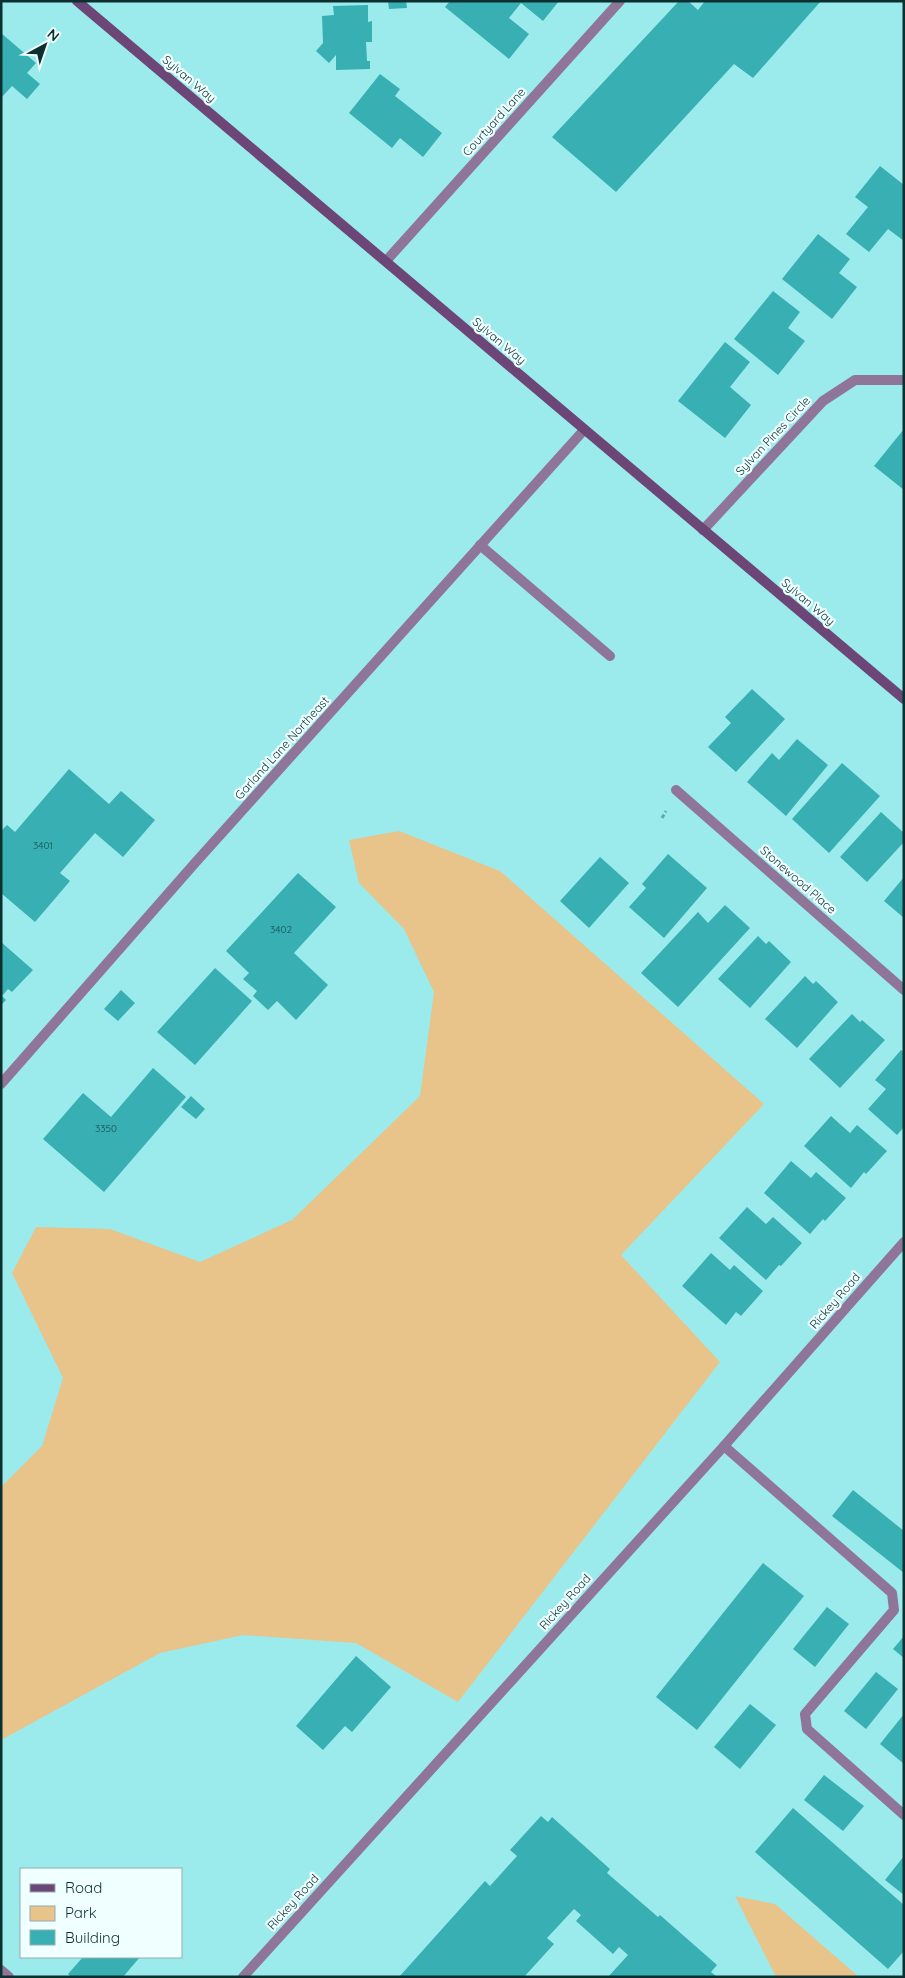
<svg xmlns="http://www.w3.org/2000/svg" width="905" height="1978" font-family="Quicksand,sans-serif">
<style>
.green{fill:#e8c38a}
.building{fill:#38afb2}
.lines{fill:none;stroke-linecap:round;stroke-linejoin:round}
.path{stroke:#68a7a9;stroke-width:3;stroke-dasharray:4 2.5;stroke-linecap:butt}
.service{stroke:#8f7698;stroke-width:10}
.minor{stroke:#8f7698;stroke-width:10}
.secondary{stroke:#6b4677;stroke-width:10}
.labels{text-anchor:middle;stroke-width:4.5;stroke-linejoin:round;paint-order:stroke}
.number-label{font-size:10px;fill:#174f50}
.street-label{font-size:12px;fill:#0c2f30;stroke:#f0ffff}
</style>
<rect width="100%" height="100%" fill="#9bebed"/>
<g class="green">
<path d="M399 831 500 871 764 1104 621 1255 720 1362 458 1702 356 1643 243 1635 160 1653 1 1740V1487L42 1446 63 1378 12 1273 36 1227 110 1229 200 1262 292 1220 420 1096 434 992 404 929 359 883 349 840Z"/>
<path d="M735 1896 775 1904 859 1977H776Z"/>
</g>
<g class="building">
<path d="M388 1H406L407 8 389 9Z"/>
<path d="M450 1H559L543 21 521 3 509 18 529 34 509 59 445 7Z"/>
<path d="M679 1H688L698 10 705 1H821L753 78 734 64 616 192 552 137Z"/>
<path d="M368 5V22L372 21V42H366L367 61H370V69L336 70V55L329 63 316 51 323 43 322 16 334 15 333 6Z"/>
<path d="M1 33 36 63 27 73 40 84 27 99 12 86 1 98Z"/>
<path d="M380 74 400 89 395 96 442 133 423 157 400 138 392 148 349 113Z"/>
<path d="M880 166 904 185V241L888 229 869 252 846 234 868 207 855 197Z"/>
<path d="M818 234 850 259 839 273 857 287 832 319 782 279Z"/>
<path d="M773 291 800 312 788 328 805 341 778 375 734 339Z"/>
<path d="M725 342 750 362 730 387 751 405 725 438 678 401Z"/>
<path d="M904 429V490L874 466Z"/>
<path d="M752 689 785 719 736 772 708 747 731 723 725 717Z"/>
<path d="M797 739 828 765 786 816 747 782 772 753 779 760Z"/>
<path d="M842 763 880 796 829 853 792 819Z"/>
<path d="M69 769 109 804 121 791 155 820 123 857 95 833 60 873 70 881 35 922 1 893V831L7 825 15 832Z"/>
<path d="M881 812 904 833V842L867 882 840 857Z"/>
<path d="M668 854 707 888 664 938 629 907 646 888 642 884Z"/>
<path d="M600 857 629 883 589 928 560 901Z"/>
<path d="M298 873 336 907 294 953 328 985 296 1020 277 1001 268 1010 253 996 257 991 243 979 249 973 226 951Z"/>
<path d="M904 877V918L884 901Z"/>
<path d="M725 905 750 928 678 1007 641 973 698 912 708 923Z"/>
<path d="M758 936 766 944 769 941 791 962 750 1008 718 979Z"/>
<path d="M1 942 33 970 12 992 8 989 2 996 6 1000 1 1005Z"/>
<path d="M215 968 252 1001 195 1065 157 1032Z"/>
<path d="M805 976 813 984 816 981 838 1002 797 1048 765 1019Z"/>
<path d="M121 990 135 1003 118 1021 104 1009Z"/>
<path d="M852 1014 860 1022 862 1020 885 1040 840 1088 809 1059Z"/>
<path d="M901 1050 904 1052V1127L897 1135 868 1109 886 1089 875 1080Z"/>
<path d="M153 1068 186 1097 104 1192 43 1139 83 1093 111 1117Z"/>
<path d="M191 1096 205 1109 196 1119 181 1107Z"/>
<path d="M831 1116 850 1133 857 1125 887 1151 866 1174 864 1172 851 1188 804 1146Z"/>
<path d="M791 1161 811 1178 816 1172 846 1198 825 1221 823 1219 810 1234 764 1193Z"/>
<path d="M747 1207 766 1224 773 1217 802 1243 781 1266 779 1265 766 1280 719 1238Z"/>
<path d="M711 1253 730 1270 734 1265 763 1291 741 1316 736 1312 726 1325 682 1286Z"/>
<path d="M853 1490 904 1531V1573L832 1516Z"/>
<path d="M763 1563 804 1596 697 1730 656 1697Z"/>
<path d="M827 1607 849 1624 815 1667 793 1649Z"/>
<path d="M904 1636V1658L893 1649Z"/>
<path d="M356 1656 391 1687 352 1732 345 1726 323 1750 296 1726Z"/>
<path d="M876 1672 898 1689 866 1729 844 1711Z"/>
<path d="M750 1704 776 1725 740 1769 714 1747Z"/>
<path d="M904 1714V1764L880 1744Z"/>
<path d="M824 1775 864 1806 843 1831 804 1800Z"/>
<path d="M793 1808 904 1905V1951L888 1969 755 1852Z"/>
<path d="M541 1816 548 1822 552 1817 610 1869 607 1873 658 1917 660 1915 717 1965 711 1972 717 1977H608L628 1955 619 1947 613 1954 576 1921 581 1915 574 1909 547 1938 554 1944 524 1977H399L485 1881 490 1886 517 1856 510 1850Z"/>
<path d="M904 1856V1895L885 1880Z"/>
<path d="M83 1957H140L123 1977H71L68 1974Z"/>
</g>
<g class="lines">
<path class="path" d="M662 818 666 811"/>
<path class="service" d="M724 1446 892 1593 894 1610 805 1714 807 1729 904 1815"/>
<g class="minor">
<path d="M386 261 620 1"/>
<path d="M703 530 823 401 855 380H904"/>
<path d="M480 545 610 656"/>
<path d="M676 790 904 990"/>
<path d="M1 1084 195 863 584 430"/>
<path d="M1 1970 9 1977"/>
<path d="M243 1977 724 1446 904 1242"/>
</g>
<path class="secondary" d="M77 1 904 699"/>
</g>
<g class="labels">
<g class="number-label">
<text x="43" y="849">3401</text>
<text x="281" y="933">3402</text>
<text x="106" y="1132">3350</text>
</g>
<g class="street-label">
<text transform="translate(189 79) rotate(40)" y="4">Sylvan Way</text>
<text transform="translate(494 122) rotate(-48)" y="4">Courtyard Lane</text>
<text transform="translate(499 341) rotate(40)" y="4">Sylvan Way</text>
<text transform="translate(773 436) rotate(-47)" y="4">Sylvan Pines Circle</text>
<text transform="translate(808 602) rotate(40)" y="4">Sylvan Way</text>
<text transform="translate(282 748) rotate(-48)" y="4">Garland Lane Northeast</text>
<text transform="translate(798 880) rotate(41)" y="4">Stonewood Place</text>
<text transform="translate(835 1301) rotate(-49)" y="4">Rickey Road</text>
<text transform="translate(565 1602) rotate(-48)" y="4">Rickey Road</text>
<text transform="translate(293 1902) rotate(-48)" y="4">Rickey Road</text>
</g>
</g>
<rect width="905" height="1978" fill="none" stroke="#0c2f30" stroke-width="5"/>
<rect x="20" y="1868" width="162" height="90" fill="#f0ffff" stroke="#95acac"/>
<rect x="30" y="1884" width="25" height="8" fill="#6b4677" stroke="#95acac"/>
<text x="65" y="1893" font-size="15" fill="#0c2f30">Road</text>
<rect x="30" y="1906" width="25" height="15" fill="#e8c38a" stroke="#95acac"/>
<text x="65" y="1918" font-size="15" fill="#0c2f30">Park</text>
<rect x="30" y="1930" width="25" height="15" fill="#38afb2" stroke="#95acac"/>
<text x="65" y="1943" font-size="15" fill="#0c2f30">Building</text>
<g transform="translate(45 45) rotate(40)" stroke="#f0ffff" stroke-width="4" paint-order="stroke">
<path d="M0-4L9 19L0 12L-9 19Z" fill="#0c2f30"/>
<text y="-8" font-size="14" font-weight="bold" text-anchor="middle" fill="#0c2f30">N</text>
</g>
</svg>
